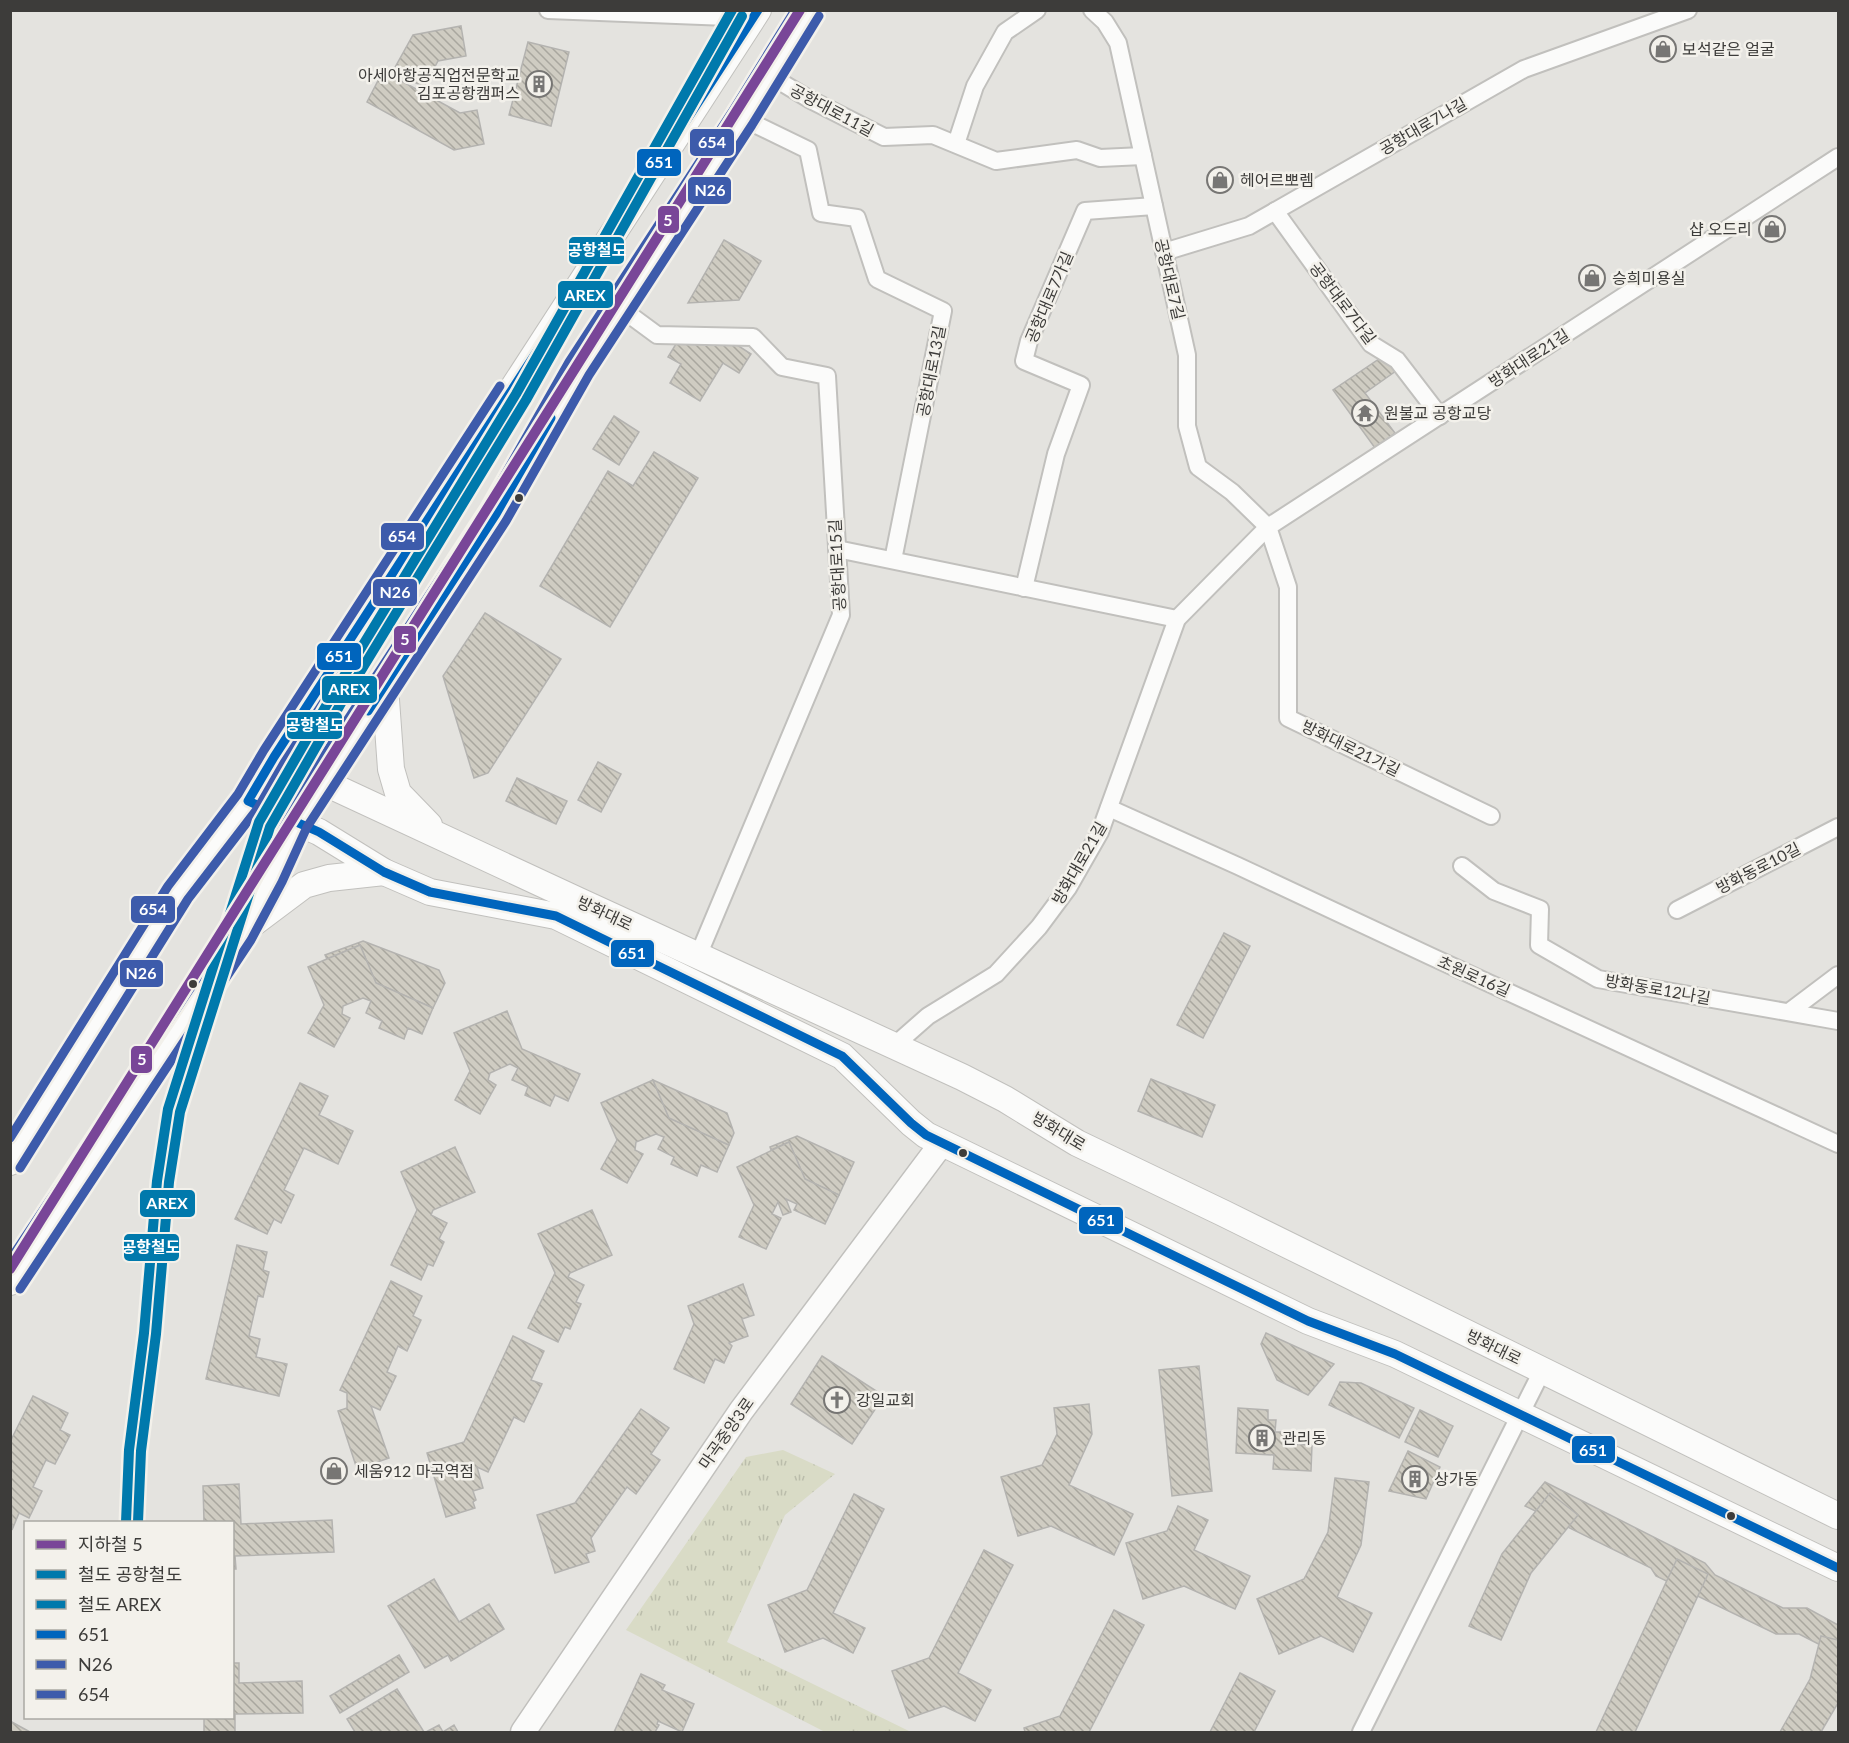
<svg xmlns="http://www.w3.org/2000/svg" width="1849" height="1743" font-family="Lato,'Noto Sans KR',sans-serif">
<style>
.grass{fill:url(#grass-tufts)}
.building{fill:url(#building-back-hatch);stroke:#b4b3b0;stroke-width:1.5}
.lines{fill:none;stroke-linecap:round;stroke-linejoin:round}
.street-casing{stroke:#c1c0bd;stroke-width:20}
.secondary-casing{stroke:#c1c0bd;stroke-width:27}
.primary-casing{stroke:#c1c0bd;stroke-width:28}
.street{stroke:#fbfbfa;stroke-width:16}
.secondary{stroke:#fbfbfa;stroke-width:24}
.primary{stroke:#fbfbfa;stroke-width:26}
.bus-1-casing{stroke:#f3f1eb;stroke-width:14}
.bus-2-casing{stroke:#f3f1eb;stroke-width:14}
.bus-3-casing{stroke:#f3f1eb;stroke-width:14}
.bus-1{stroke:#0065bd;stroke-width:9}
.bus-2{stroke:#3d5bab;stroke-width:9}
.bus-3{stroke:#3d5bab;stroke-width:9}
.rail-1-casing{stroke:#f3f1eb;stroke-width:15}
.rail-2-casing{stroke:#f3f1eb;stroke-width:15}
.rail-1{stroke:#0079ac;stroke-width:10}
.rail-2{stroke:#0079ac;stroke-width:10}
.metro-1-casing{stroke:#f3f1eb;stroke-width:15}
.metro-1{stroke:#794698;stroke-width:10}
.bus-dot{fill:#3d3c3a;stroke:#f3f1eb;stroke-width:2}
.labels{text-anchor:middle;stroke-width:5;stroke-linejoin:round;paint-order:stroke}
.poi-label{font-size:16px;fill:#3d3c3a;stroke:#f3f1eb;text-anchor:start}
.street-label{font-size:16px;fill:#3d3c3a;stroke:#f3f1eb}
.line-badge{stroke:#f3f1eb;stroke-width:2}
.badge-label{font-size:16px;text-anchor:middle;font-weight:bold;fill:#fff}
</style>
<defs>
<pattern id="grass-tufts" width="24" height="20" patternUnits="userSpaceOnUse" patternTransform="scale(1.5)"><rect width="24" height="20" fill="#d9dbc6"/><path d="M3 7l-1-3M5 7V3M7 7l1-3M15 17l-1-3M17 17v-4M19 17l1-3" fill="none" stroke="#bbbdab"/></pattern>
<pattern id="building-back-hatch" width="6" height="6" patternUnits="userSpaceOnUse" patternTransform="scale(1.5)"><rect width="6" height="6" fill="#cfccc2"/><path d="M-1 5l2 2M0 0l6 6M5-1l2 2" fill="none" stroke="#a9a79f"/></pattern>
</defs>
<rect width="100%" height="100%" fill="#e4e3df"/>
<path class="grass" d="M783 1450 835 1474 785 1515 727 1642 911 1732H825L626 1630 746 1457Z"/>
<g class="building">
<path d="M461 26 466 56 438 61 424 87 393 71 413 35Z"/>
<path d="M528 42 569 52 551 126 509 115Z"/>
<path d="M383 71 460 113 477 110 484 144 454 150 367 102Z"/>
<path d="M724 240 761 261 739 300 688 303Z"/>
<path d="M679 339 734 343 751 354 739 373 723 363 700 401 670 383 681 364 668 357Z"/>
<path d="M1382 357 1396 371 1365 393 1395 433 1375 448 1333 390Z"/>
<path d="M614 416 639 432 619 465 593 449Z"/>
<path d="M654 452 698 478 610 627 540 586 608 471 633 486Z"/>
<path d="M485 613 561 659 488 773 474 778 443 676Z"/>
<path d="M598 762 621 774 601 812 578 800Z"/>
<path d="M517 778 567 801 556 824 506 801Z"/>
<path d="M1224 933 1250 946 1203 1038 1177 1025Z"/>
<path d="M363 941 439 970 445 983 433 1008 376 983 360 945 327 959 325 955Z"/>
<path d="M360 945 376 983 433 1008 422 1034 408 1028 404 1039 379 1028 382 1021 366 1013 371 1001 363 998 343 1006 342 1014 350 1018 334 1047 308 1033 324 1005 308 967Z"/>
<path d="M507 1011 522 1049 580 1074 568 1101 555 1095 550 1106 525 1095 528 1087 512 1080 518 1068 510 1064 490 1073 488 1080 496 1085 480 1114 455 1100 470 1071 454 1033Z"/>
<path d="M1151 1079 1215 1105 1202 1137 1138 1111Z"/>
<path d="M653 1080 669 1118 729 1145 717 1172 701 1165 697 1176 671 1164 674 1157 658 1149 664 1137 656 1134 636 1142 635 1150 643 1154 627 1183 601 1169 617 1140 601 1103Z"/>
<path d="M653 1080 727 1113 734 1133 729 1145 669 1118Z"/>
<path d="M300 1083 328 1096 319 1115 353 1131 338 1164 304 1148 284 1190 294 1195 281 1223 274 1219 267 1234 235 1219Z"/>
<path d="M797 1136 854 1162 839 1195 805 1179 789 1142 771 1150 770 1147Z"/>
<path d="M789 1142 805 1179 839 1195 825 1224 794 1210 797 1204 786 1199 791 1212 783 1215 778 1202 772 1214 781 1218 766 1249 739 1237 754 1205 737 1167Z"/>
<path d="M455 1147 475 1192 433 1210 431 1215 447 1223 439 1239 444 1242 433 1266 428 1264 421 1280 391 1265 417 1210 401 1172Z"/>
<path d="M592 1210 612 1255 570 1273 568 1277 584 1285 576 1302 581 1304 570 1329 565 1327 558 1342 528 1328 555 1273 538 1234Z"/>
<path d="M237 1245 267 1252 263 1270 269 1272 263 1297 258 1296 249 1336 260 1339 256 1357 287 1364 279 1396 206 1379Z"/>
<path d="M391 1281 422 1296 413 1316 421 1320 407 1351 398 1346 387 1372 396 1376 380 1410 371 1406 389 1458 357 1469 338 1411 347 1408V1393L340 1390Z"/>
<path d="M743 1284 754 1315 742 1319 748 1336 729 1343 732 1346 724 1363 715 1359 704 1383 674 1369 694 1324 688 1306Z"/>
<path d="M1266 1333 1334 1364 1308 1395 1277 1380 1261 1344Z"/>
<path d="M513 1336 544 1351 531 1380 542 1384 524 1422 514 1417 488 1472 477 1467 483 1488 473 1491 476 1500 473 1502 475 1508 446 1517 427 1453 464 1442Z"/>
<path d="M822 1356 884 1396 852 1444 791 1404Z"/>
<path d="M1199 1366 1212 1491 1172 1496 1159 1370Z"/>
<path d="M1340 1382 1361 1383 1414 1408 1399 1438 1329 1405Z"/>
<path d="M33 1396 68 1413 60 1430 70 1435 55 1464 46 1460 33 1487 42 1491 29 1518 19 1513 12 1530 10 1442Z"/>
<path d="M1089 1404 1092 1434 1069 1485 1133 1514 1114 1555 1051 1526 1018 1536 1001 1477 1042 1465 1057 1434 1054 1408Z"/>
<path d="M1238 1408 1268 1410V1420H1276L1275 1432H1286V1444L1312 1445 1311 1471 1273 1469 1274 1455 1236 1453Z"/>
<path d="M641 1409 669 1428 651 1454 660 1460 636 1494 627 1487 591 1538 595 1551 586 1554 589 1562 555 1573 537 1515 575 1503Z"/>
<path d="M1420 1410 1453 1426 1438 1457 1405 1442Z"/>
<path d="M1408 1451 1440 1467 1426 1499 1389 1491Z"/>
<path d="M1335 1478 1369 1482 1361 1545 1337 1597 1372 1613 1353 1652 1321 1636 1279 1654 1257 1599 1304 1579 1328 1532Z"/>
<path d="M1545 1482 1705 1563 1715 1575 1783 1608H1807L1838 1625V1654L1799 1634H1776L1656 1576 1651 1568 1525 1506Z"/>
<path d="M239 1484 241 1524 332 1520 334 1552 235 1556 236 1569H232V1522H204L203 1486Z"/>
<path d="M1550 1493 1578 1515 1531 1573 1501 1640 1469 1626 1502 1554Z"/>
<path d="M854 1494 884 1509 833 1613 865 1628 853 1653 823 1638 785 1652 768 1605 807 1590Z"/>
<path d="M1178 1506 1208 1520 1194 1550 1250 1576 1235 1609 1184 1586 1143 1599 1126 1543 1167 1531Z"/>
<path d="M984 1550 1013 1565 958 1673 991 1690 975 1721 944 1706 909 1718 892 1671 929 1658Z"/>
<path d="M1677 1559 1708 1574 1635 1732H1596Z"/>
<path d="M434 1579 459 1622 489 1604 504 1629 451 1661 448 1655 425 1668 388 1606Z"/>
<path d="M1114 1610 1144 1625 1089 1732H1025L1024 1728 1060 1716Z"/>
<path d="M1821 1636 1838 1640V1703L1821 1732H1780L1810 1679Z"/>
<path d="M399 1655 409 1672 340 1713 330 1696Z"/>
<path d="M232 1663H239V1683L302 1681 303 1713 235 1714V1732H204V1718H232Z"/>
<path d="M1240 1673 1275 1691 1254 1732H1210Z"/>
<path d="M641 1674 665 1685 662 1690 694 1704 682 1732 658 1721 657 1724 659 1725 655 1732H614Z"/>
<path d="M397 1689 424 1732H355L347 1719Z"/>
<path d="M10 1721 30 1732H10Z"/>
<path d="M439 1725 443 1732 454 1725 458 1732H426Z"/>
</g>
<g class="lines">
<defs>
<g id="street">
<path d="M548 10 753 18"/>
<path d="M1092 10 1105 22 1118 43 1187 355V426L1198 467 1232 492 1268 527 1288 587V718L1491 816"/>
<path d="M769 75 809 99 884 137 933 135 996 161 1077 150 1100 158 1143 156"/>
<path d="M742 118 808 150 821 213 857 218 877 279 943 311 893 560"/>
<path d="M956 144 975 86 1005 32 1037 10"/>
<path d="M1275 211 1371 344 1397 360 1440 416"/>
<path d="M1164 252 1249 226 1524 69 1688 10"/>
<path d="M619 307 657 335 753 337 782 367 827 376 841 615 698 956"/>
<path d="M837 549 1177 619"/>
<path d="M1024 588 1056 454 1081 385 1024 361 1029 341 1085 211 1154 206"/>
<path d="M1109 808 1238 866 1430 956 1838 1144"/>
<path d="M1462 866 1494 891 1540 909 1539 945 1598 979 1838 1021"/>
<path d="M1677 910 1838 827"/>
<path d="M1789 1012 1838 975"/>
<path d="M895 1045 928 1016 996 974 1039 927 1068 888 1100 832 1177 619 1268 527 1838 157"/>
<path d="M1361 1732 1542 1371"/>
</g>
<path id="secondary" d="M523 1732 741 1411 942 1143"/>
<g id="primary">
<path d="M385 686 391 769 398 793 429 825"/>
<path d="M274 757 321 781 579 901 962 1077 1005 1099 1077 1143 1223 1213 1838 1516"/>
<path d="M248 801 319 832 384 872 430 892 556 916 842 1056 911 1123 926 1135 1308 1321 1395 1354 1838 1568"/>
<path d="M248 927 304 885 329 878 384 872"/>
<path d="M10 1162 178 892 248 801 274 757 758 10"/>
<path d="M10 1282 241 933 271 876 296 821 496 514 579 369 742 118 809 10"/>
</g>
</defs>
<use href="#street" class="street-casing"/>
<use href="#secondary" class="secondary-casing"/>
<use href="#primary" class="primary-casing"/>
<use href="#street" class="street"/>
<use href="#secondary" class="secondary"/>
<use href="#primary" class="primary"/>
<defs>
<g id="bus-1">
<path d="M758 10 274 757 248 801 319 832 384 872 430 892 556 916 842 1056 911 1123 926 1135 1308 1321 1395 1354 1838 1568"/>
<path d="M368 711 496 514 551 418"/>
</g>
<g id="bus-2">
<path d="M20 1168 188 899 258 808 284 763 520 400"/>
<path d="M20 1289 251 940 282 882 307 827 506 521 589 375 752 125 819 16"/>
</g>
<g id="bus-3">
<path d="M10 1138 168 886 238 794 264 750 500 386"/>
<path d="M10 1260 231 927 260 871 286 814 486 508 569 362 732 112 795 10"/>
</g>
</defs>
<use href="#bus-1" class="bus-1-casing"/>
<use href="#bus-2" class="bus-2-casing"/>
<use href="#bus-3" class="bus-3-casing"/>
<use href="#bus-1" class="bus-1"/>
<use href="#bus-2" class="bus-2"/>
<use href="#bus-3" class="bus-3"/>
<defs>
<path id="rail-1" d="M126 1522 129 1450 144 1333 157 1181 168 1109 259 822 330 699 516 394 732 10"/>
<path id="rail-2" d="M138 1522 141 1451 156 1334 169 1182 180 1112 270 827 340 705 526 400 742 16"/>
</defs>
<use href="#rail-1" class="rail-1-casing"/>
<use href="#rail-2" class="rail-2-casing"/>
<use href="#rail-1" class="rail-1"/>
<use href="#rail-2" class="rail-2"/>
<defs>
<path id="metro-1" d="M10 1269 800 10"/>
</defs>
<use href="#metro-1" class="metro-1-casing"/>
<use href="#metro-1" class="metro-1"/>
</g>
<defs>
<symbol id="shop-ring" viewBox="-11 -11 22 22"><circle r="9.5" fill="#f3f1eb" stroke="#777674" stroke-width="1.5"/><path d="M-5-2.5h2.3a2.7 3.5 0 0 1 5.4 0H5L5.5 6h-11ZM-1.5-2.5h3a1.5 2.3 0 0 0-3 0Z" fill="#777674"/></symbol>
<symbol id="building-ring" viewBox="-11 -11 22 22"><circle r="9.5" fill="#f3f1eb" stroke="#777674" stroke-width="1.5"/><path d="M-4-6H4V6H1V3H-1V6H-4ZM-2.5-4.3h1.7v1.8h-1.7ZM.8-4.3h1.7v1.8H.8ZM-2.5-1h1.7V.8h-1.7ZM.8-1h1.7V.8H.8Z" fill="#777674"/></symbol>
<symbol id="temple-ring" viewBox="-11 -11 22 22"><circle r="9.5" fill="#f3f1eb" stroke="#777674" stroke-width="1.5"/><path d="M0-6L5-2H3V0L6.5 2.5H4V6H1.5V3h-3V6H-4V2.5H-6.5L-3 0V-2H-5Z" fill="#777674"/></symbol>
<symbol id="church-ring" viewBox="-11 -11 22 22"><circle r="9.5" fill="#f3f1eb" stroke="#777674" stroke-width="1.5"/><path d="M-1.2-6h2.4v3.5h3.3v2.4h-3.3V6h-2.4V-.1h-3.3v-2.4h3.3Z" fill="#777674"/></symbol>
</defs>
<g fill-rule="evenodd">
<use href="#shop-ring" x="1648" y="34" width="30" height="30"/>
<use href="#building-ring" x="524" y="69" width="30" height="30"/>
<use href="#shop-ring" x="1205" y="165" width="30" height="30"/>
<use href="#shop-ring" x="1757" y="214" width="30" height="30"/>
<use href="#shop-ring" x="1577" y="263" width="30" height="30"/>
<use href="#temple-ring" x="1350" y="398" width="30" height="30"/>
<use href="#church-ring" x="822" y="1385" width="30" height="30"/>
<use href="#building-ring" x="1247" y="1423" width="30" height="30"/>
<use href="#shop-ring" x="319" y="1456" width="30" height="30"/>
<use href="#building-ring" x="1400" y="1464" width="30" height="30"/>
</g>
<g class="bus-dot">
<circle cx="519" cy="498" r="5"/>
<circle cx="193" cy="984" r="5"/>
<circle cx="963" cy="1153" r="5"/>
<circle cx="1731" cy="1516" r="5"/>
</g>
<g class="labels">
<g class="poi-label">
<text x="1682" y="55">보석같은 얼굴</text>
<text x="520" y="81" text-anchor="end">아세아항공직업전문학교<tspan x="520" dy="18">김포공항캠퍼스</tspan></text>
<text x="1240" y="186">헤어르뽀렘</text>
<text x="1752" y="235" text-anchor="end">샵 오드리</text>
<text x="1612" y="284">승희미용실</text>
<text x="1384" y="419">원불교 공항교당</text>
<text x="856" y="1406">강일교회</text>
<text x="1282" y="1444">관리동</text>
<text x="354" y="1477">세움912 마곡역점</text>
<text x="1434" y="1485">상가동</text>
</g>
<g class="street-label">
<text transform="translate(832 110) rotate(28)" y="6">공항대로11길</text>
<text transform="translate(1423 126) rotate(-30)" y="6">공항대로7나길</text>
<text transform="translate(1170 279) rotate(77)" y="6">공항대로7길</text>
<text transform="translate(1049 297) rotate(-67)" y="6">공항대로7가길</text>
<text transform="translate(1343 303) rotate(53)" y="6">공항대로7다길</text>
<text transform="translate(1529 358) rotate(-33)" y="6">방화대로21길</text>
<text transform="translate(931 371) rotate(-79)" y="6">공항대로13길</text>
<text transform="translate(837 565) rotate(-93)" y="6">공항대로15길</text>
<text transform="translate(1351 748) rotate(26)" y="6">방화대로21가길</text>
<text transform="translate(1079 863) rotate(-60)" y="6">방화대로21길</text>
<text transform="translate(1758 868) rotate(-27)" y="6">방화동로10길</text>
<text transform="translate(605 913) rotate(25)" y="6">방화대로</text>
<text transform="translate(1474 976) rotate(24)" y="6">초원로16길</text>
<text transform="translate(1658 989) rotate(10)" y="6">방화동로12나길</text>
<text transform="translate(1059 1131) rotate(31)" y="6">방화대로</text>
<text transform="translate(1494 1347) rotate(26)" y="6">방화대로</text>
<text transform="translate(726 1433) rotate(-55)" y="6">마곡중앙3로</text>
</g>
</g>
<g class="line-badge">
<rect x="689" y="128" width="46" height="29" rx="6" fill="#3d5bab"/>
<rect x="636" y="148" width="46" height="29" rx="6" fill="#0065bd"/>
<rect x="687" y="176" width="45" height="29" rx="6" fill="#3d5bab"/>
<rect x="657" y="205" width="23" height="29" rx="6" fill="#794698"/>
<rect x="568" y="236" width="57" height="29" rx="6" fill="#0079ac"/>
<rect x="557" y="280" width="57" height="29" rx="6" fill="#0079ac"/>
<rect x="380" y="522" width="45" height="29" rx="6" fill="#3d5bab"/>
<rect x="372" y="578" width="46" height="29" rx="6" fill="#3d5bab"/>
<rect x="393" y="625" width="24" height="29" rx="6" fill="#794698"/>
<rect x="316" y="642" width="46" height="29" rx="6" fill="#0065bd"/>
<rect x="321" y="675" width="57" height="29" rx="6" fill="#0079ac"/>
<rect x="286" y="711" width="57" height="29" rx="6" fill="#0079ac"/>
<rect x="130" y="895" width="46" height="29" rx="6" fill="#3d5bab"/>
<rect x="610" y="939" width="45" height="29" rx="6" fill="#0065bd"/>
<rect x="119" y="959" width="45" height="29" rx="6" fill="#3d5bab"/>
<rect x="130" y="1045" width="23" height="29" rx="6" fill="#794698"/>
<rect x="139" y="1189" width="57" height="29" rx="6" fill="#0079ac"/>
<rect x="1078" y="1206" width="46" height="29" rx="6" fill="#0065bd"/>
<rect x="123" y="1233" width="57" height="29" rx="6" fill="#0079ac"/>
<rect x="1571" y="1435" width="45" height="29" rx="6" fill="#0065bd"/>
</g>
<g class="badge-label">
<text x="712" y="148">654</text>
<text x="659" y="168">651</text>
<text x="710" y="196">N26</text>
<text x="668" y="226">5</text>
<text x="597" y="256">공항철도</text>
<text x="585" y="301">AREX</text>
<text x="402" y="542">654</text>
<text x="395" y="598">N26</text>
<text x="405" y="645">5</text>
<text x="339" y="662">651</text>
<text x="349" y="695">AREX</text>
<text x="315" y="731">공항철도</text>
<text x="153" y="915">654</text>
<text x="632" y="959">651</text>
<text x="141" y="979">N26</text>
<text x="142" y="1065">5</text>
<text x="167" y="1209">AREX</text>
<text x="1101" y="1226">651</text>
<text x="151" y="1253">공항철도</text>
<text x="1593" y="1456">651</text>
</g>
<rect width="1849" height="1743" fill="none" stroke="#3d3c3a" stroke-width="24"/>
<rect x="24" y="1521" width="210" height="198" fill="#f3f1eb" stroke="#aaa9a4" stroke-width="1.5"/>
<rect x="36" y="1540" width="30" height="9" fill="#794698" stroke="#aaa9a4" stroke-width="1.5"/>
<text x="78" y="1551" font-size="18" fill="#3d3c3a">지하철 5</text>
<rect x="36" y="1570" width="30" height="9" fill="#0079ac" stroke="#aaa9a4" stroke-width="1.5"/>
<text x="78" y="1581" font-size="18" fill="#3d3c3a">철도 공항철도</text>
<rect x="36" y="1600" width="30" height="9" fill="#0079ac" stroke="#aaa9a4" stroke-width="1.5"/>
<text x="78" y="1611" font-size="18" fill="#3d3c3a">철도 AREX</text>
<rect x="36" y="1630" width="30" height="9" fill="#0065bd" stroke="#aaa9a4" stroke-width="1.5"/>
<text x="78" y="1641" font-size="18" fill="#3d3c3a">651</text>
<rect x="36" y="1660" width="30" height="9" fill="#3d5bab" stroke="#aaa9a4" stroke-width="1.5"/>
<text x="78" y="1671" font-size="18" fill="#3d3c3a">N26</text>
<rect x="36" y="1690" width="30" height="9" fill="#3d5bab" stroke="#aaa9a4" stroke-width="1.5"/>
<text x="78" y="1701" font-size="18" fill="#3d3c3a">654</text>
</svg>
